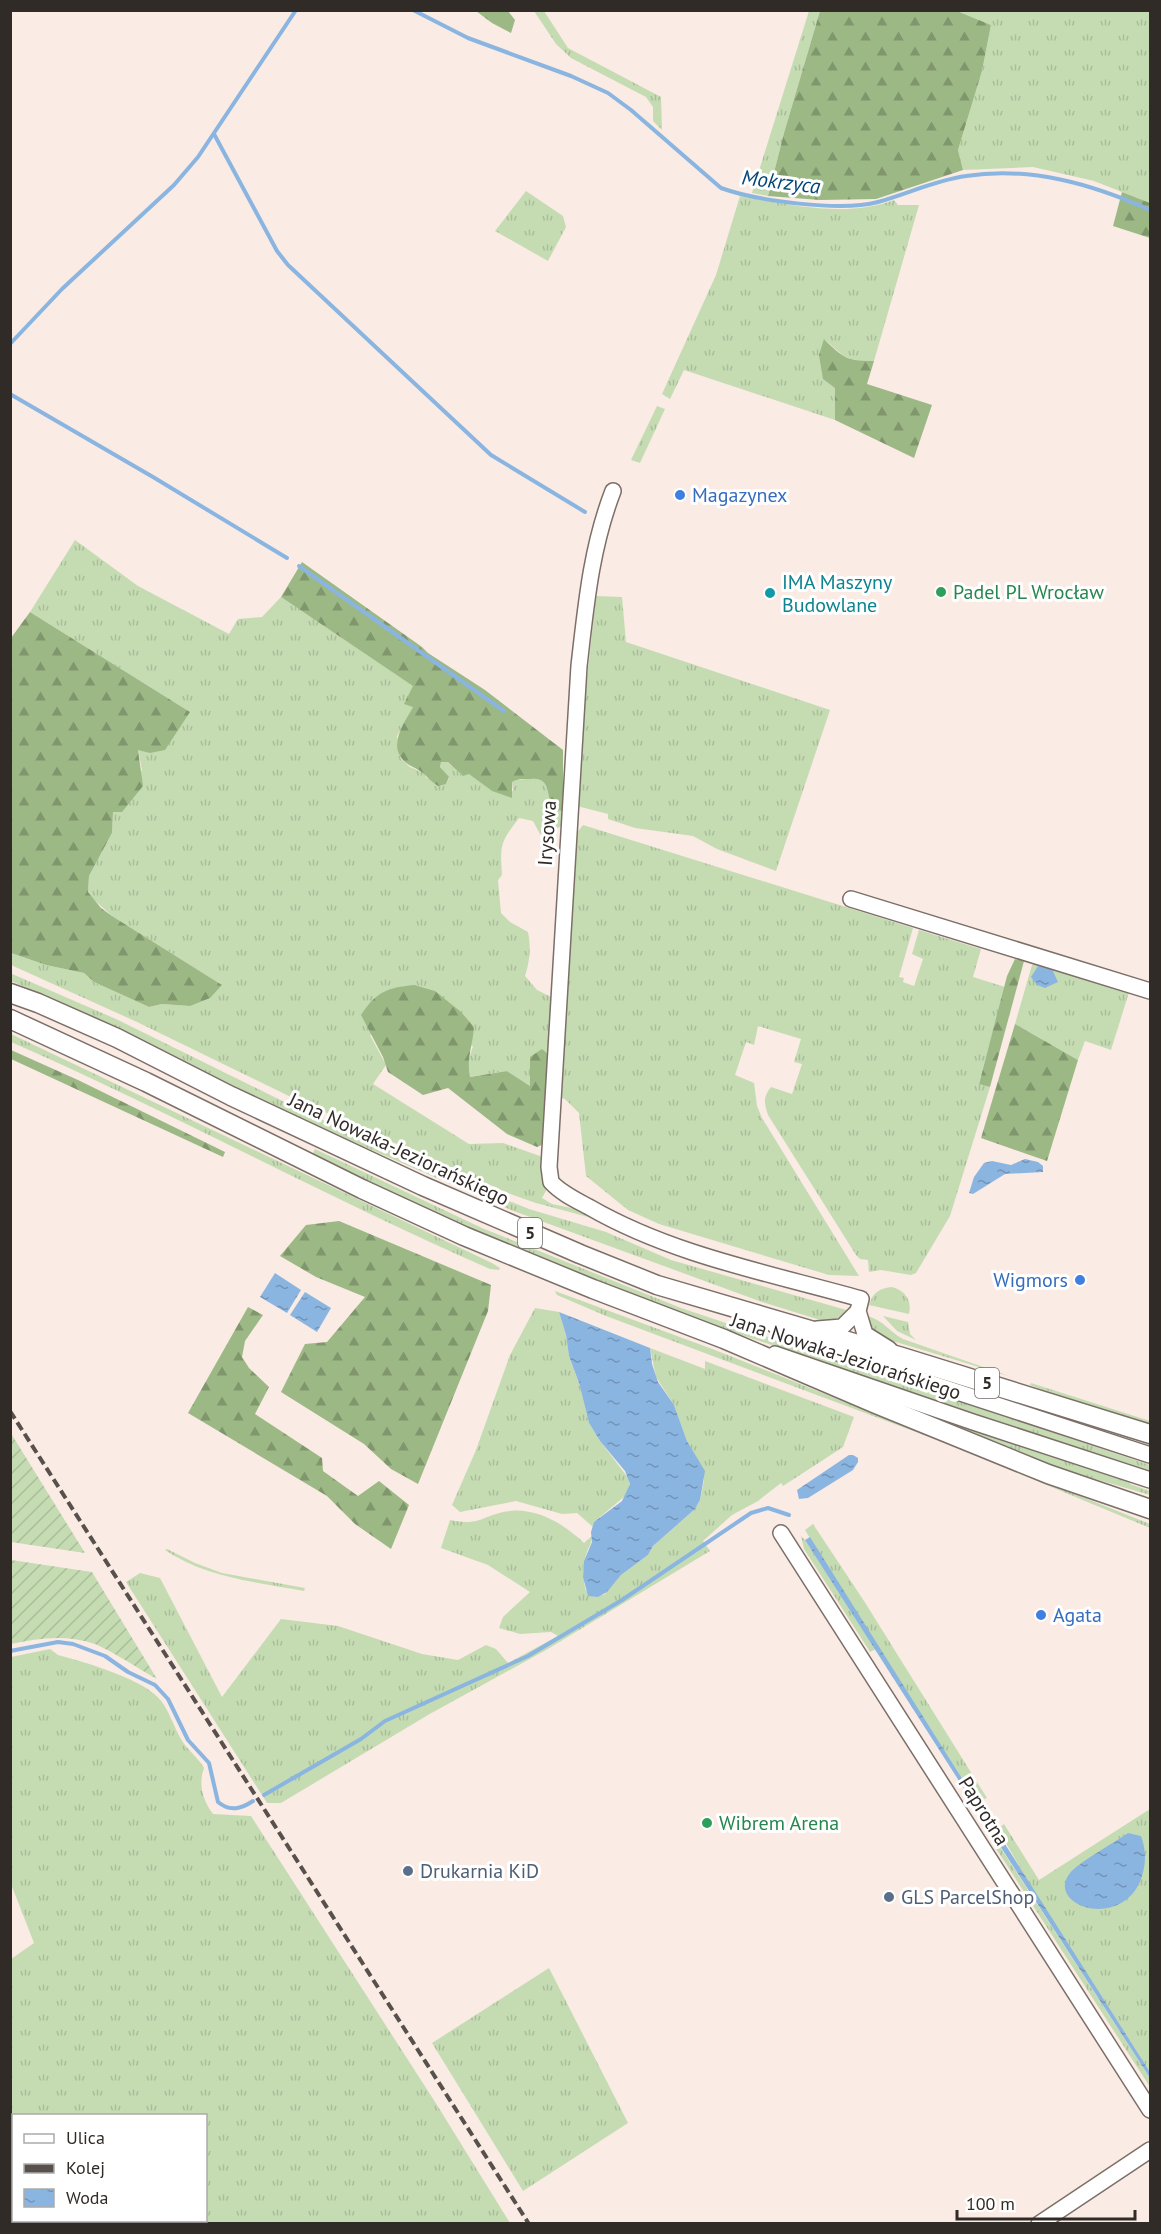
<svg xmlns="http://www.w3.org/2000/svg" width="1161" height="2234" font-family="'PT Sans',sans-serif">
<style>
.grass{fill:url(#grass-tufts);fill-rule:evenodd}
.forest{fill:url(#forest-firs)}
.garden{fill:url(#garden-furrows)}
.water{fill:url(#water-ripples)}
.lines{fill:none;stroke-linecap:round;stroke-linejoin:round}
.stream{stroke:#8bb5e1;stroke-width:4}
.minor-casing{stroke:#7c6f68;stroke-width:18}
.major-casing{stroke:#7c6f68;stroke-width:21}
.minor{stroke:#fff;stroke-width:15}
.major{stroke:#fff;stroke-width:18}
.rail{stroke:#58504c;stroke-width:4;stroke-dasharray:9 4.5;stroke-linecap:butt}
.shop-dot{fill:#3f7fe0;stroke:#fff;stroke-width:2}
.leisure-dot{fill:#2e9e5b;stroke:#fff;stroke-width:2}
.culture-dot{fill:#0f9aa8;stroke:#fff;stroke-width:2}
.service-dot{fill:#5c6f8a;stroke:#fff;stroke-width:2}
.labels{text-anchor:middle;stroke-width:6;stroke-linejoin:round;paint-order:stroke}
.shield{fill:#fff;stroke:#6f6b68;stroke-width:1.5}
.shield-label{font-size:18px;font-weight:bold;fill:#312b28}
.shop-label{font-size:20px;fill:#366cbe;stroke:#fff;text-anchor:start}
.culture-label{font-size:20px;fill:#0d838f;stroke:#fff;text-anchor:start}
.leisure-label{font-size:20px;fill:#27864d;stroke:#fff;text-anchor:start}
.street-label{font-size:20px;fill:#312b28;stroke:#fff}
.service-label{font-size:20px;fill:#4e5e75;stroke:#fff;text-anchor:start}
.water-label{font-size:21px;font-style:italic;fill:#004478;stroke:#fff}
</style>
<defs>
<pattern id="grass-tufts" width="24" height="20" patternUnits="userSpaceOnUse" patternTransform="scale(1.5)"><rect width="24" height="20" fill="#c5dcb3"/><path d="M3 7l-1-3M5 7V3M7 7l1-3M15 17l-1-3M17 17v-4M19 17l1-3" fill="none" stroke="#aabd9a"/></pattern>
<pattern id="forest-firs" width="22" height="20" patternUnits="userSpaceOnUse" patternTransform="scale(1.5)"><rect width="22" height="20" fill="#9cb885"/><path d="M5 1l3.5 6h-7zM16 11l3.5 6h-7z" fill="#80966d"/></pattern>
<pattern id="garden-furrows" width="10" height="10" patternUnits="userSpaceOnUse" patternTransform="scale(1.5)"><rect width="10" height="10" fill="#c5dcb3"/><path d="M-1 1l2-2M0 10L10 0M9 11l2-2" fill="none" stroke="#aabd9a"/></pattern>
<pattern id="water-ripples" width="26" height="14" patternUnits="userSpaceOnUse" patternTransform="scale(1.5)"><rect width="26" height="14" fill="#8bb5e1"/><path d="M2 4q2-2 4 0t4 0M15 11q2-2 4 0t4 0" fill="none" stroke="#7293b6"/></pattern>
</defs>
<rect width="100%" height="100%" fill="#faebe4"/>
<g class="grass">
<path d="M534 11H544L568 48 661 97 662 130 653 121V107L646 97 571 58 556 44Z"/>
<path d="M809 11H820L784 133 768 196 752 193Z"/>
<path d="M957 11H1150V203L1094 181 1033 167 963 170 958 150 982 71 991 25Z"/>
<path d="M526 191 563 216 566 227 548 261 495 231Z"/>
<path d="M740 196C790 205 846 218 894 200L898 205H919L874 361C844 361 845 357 824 339L835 388V420L684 370 670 399 662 394 716 275Z"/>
<path d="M657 406 665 409 640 463 631 460Z"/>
<path d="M75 540 138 586 229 634 238 619 262 617 281 597 414 686 405 704 414 706 397 736 398 751 401 759 410 767 422 772 427 778 446 784 449 778 440 767 441 762H448L462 775 469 773 492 791H513L512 782C518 779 524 779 531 779 553 777 545 799 554 810L563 811 561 826 545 835 540 834 533 821 519 818C500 843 500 844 502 875L498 880 501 913 510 922 528 932C531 947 530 961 525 976L537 990 553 998 549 1055 530 1086 507 1071 469 1077 467 1065 473 1046 370 1035 386 1065 373 1084 469 1144 503 1143 540 1156 544 1162 548 1187 542 1198 552 1204 586 1211 607 1222 536 1203 513 1195 295 1099 137 1022 11 965V953L46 965 84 973 94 982 149 1007 162 1004 190 1006 222 985 112 916 92 898 88 892 89 876 112 833 113 812 142 770 138 750 190 712 30 612Z"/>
<path d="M596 596 622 597 626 642 830 710 776 871 717 849 693 836 635 828 608 819V814L577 806 586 688Z"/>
<path d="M583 825 913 928 899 977 904 978 903 982 914 986 923 959 912 954 919 930 981 949 973 977 1005 987 979 1083 990 1087 950 1216 916 1273 911 1275 881 1270 869 1272 868 1260 860 1259 856 1255 768 1115C764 1103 763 1097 771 1087L792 1094 802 1064 794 1062 801 1039 758 1026 754 1045 746 1042 735 1075 754 1083 757 1106 762 1118 859 1276 829 1275 659 1224 628 1210 586 1176 579 1113 565 1099 558 1097 576 834Z"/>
<path d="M1039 961 1130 989 1111 1050 1085 1041 1078 1060 1015 1024 1032 965Z"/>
<path d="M10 973 116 1019 307 1113 504 1199 529 1209 606 1232 671 1260 850 1311 833 1324 762 1302 511 1210 309 1123 115 1028 11 981Z"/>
<path d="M11 1034 492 1263 500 1268 499 1270 490 1269C328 1198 173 1113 11 1042Z"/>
<path d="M315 1149 482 1228 681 1308 1150 1465V1472L676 1313 477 1233 312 1155Z"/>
<path d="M892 1287C906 1291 912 1301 909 1314L869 1305C873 1292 880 1288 892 1287Z"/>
<path d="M555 1291 715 1350 1150 1524V1528L948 1444 606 1316 557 1295Z"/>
<path d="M535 1308 559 1312 566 1335 569 1356 579 1383 589 1423 600 1441 629 1479 630 1487 625 1496 594 1522 593 1527 577 1513 562 1514 516 1501 460 1512 452 1505 476 1450 510 1355Z"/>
<path d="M865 1315C885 1321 887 1330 903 1339L1012 1377 873 1335Z"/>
<path d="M883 1316 908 1322 910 1334 916 1340 897 1331Z"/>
<path d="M650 1348 705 1369V1361L854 1417 843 1447 783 1486 781 1483 758 1501 732 1515 703 1541 710 1551 546 1650 428 1715 281 1803H267L126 1582 140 1573 160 1578 222 1697 281 1619 338 1626 422 1654 458 1660 486 1645 496 1649 508 1663 558 1636 551 1632 520 1634 499 1628 503 1617 530 1592 488 1565 441 1548 450 1520C477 1525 476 1520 499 1513 531 1504 562 1522 584 1543L592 1536C592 1543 588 1548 586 1555 582 1566 583 1580 586 1591L604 1595 621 1575 648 1555 653 1546 695 1509 700 1500 704 1480V1471L687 1441 674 1405 656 1377Z"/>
<path d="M1031 1383 1150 1421V1428L1072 1402 1030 1385Z"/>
<path d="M904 1406 1130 1481V1484L1150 1491V1495L1044 1464Z"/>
<path d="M813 1524 864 1601 987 1798 977 1802 816 1548 805 1530Z"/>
<path d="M801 1536 805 1540 876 1649 870 1652 865 1644 804 1549Z"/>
<path d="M167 1549 195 1563 222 1573 305 1588 304 1591C257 1582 206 1578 165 1550Z"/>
<path d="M50 1649 58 1655C85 1662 147 1680 162 1702 170 1713 174 1727 181 1739 187 1750 198 1757 204 1768 198 1785 203 1800 213 1814L251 1816 437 2105 510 2223H11V1959L34 1943 11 1884V1657ZM14 2116H206V2220H14Z"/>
<path d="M1150 1809V2072L1030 1885 998 1829 1004 1824 1039 1880Z"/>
<path d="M991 1833 1150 2078V2087L988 1836Z"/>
<path d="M549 1968 628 2123 523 2191 432 2043Z"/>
</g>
<g class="forest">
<path d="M476 11H508L515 20 511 33 492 23Z"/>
<path d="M820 11H957L991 25 982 71 958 150 963 170 876 199 820 200 768 196 784 133Z"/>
<path d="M1122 192 1150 203V238L1113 226Z"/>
<path d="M824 339C843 358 847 361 874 361L867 384 932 405 914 458 835 420V388L823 379 819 355Z"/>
<path d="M302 562 422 647 428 653 485 690 563 750V811L554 810C545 799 553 777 531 779 524 779 519 778 512 782V798L492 791 469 774 463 776 448 762H441L440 767 449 777 446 784 438 786C432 782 428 778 423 773 417 768 408 766 403 760 388 744 405 722 413 707L404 704 413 686 281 597Z"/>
<path d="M30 612 190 712 165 750 150 753 138 750 143 786 122 812H113L112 833 89 876 88 892 101 908 112 916 222 985 210 998 190 1006 162 1004 149 1007 94 982 84 973 46 965 11 953V638Z"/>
<path d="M1015 959 1024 961 990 1087 979 1084 1007 976Z"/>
<path d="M414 985 435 991 461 1012 474 1027C473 1044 466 1060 470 1077L507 1071 530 1086V1057L542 1049 549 1055 544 1144 537 1147 507 1134 448 1088 423 1095 388 1072 383 1057 361 1015C377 991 387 988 414 985Z"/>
<path d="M1015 1024 1078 1060 1047 1161 981 1138Z"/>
<path d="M11 1050 78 1080 225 1152 223 1157 11 1059Z"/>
<path d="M339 1221 491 1285 488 1311 418 1484 391 1469 364 1444 281 1392 305 1344 327 1342 365 1297 316 1277 280 1256 306 1225Z"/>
<path d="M248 1307 263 1315 245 1341 242 1357 249 1368 269 1387 255 1414 322 1458 323 1471 358 1496 379 1481 409 1505 391 1549 355 1524 327 1496 188 1413Z"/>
</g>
<g class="garden">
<path d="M10 1434 12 1435 85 1553 11 1542Z"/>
<path d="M11 1560 92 1572 157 1679C137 1668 116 1653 95 1644 67 1634 38 1638 11 1644Z"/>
</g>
<g class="water">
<path d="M1038 966 1052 969 1058 982 1045 988 1037 985 1031 977Z"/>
<path d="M1025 1159 1038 1162 1043 1166V1172L1005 1174 973 1194 969 1193 974 1177 984 1163 992 1161 1011 1165Z"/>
<path d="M275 1273 301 1290 287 1313 260 1297Z"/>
<path d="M305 1292 331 1308 317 1332 290 1315Z"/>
<path d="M559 1312 650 1348 652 1364 658 1382 674 1405 687 1441 705 1471 700 1500 695 1509 653 1546 648 1555 621 1575 607 1592 598 1597 588 1596 583 1577 584 1561 592 1542 591 1532 594 1522 622 1501 630 1484 625 1471 600 1441 589 1423 579 1383 569 1356 566 1335Z"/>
<path d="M849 1455H853L858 1458V1462L853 1470 808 1498 799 1499 797 1490Z"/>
<path d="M810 1537 970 1791V1794L968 1795 805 1540Z"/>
<path d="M996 1830 1150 2072V2078L991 1832Z"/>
<path d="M1128 1833 1141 1836C1147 1852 1146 1866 1140 1882 1117 1931 1045 1904 1070 1873 1078 1863 1115 1842 1128 1833Z"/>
</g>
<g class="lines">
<g class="stream">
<path d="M413 10 468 38 571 76 608 93 631 110 721 188C757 201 841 212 878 202 907 194 936 180 966 176 1030 166 1092 184 1150 210"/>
<path d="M214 134 277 251 288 265 491 455 585 512"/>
<path d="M10 344 62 289 174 185 198 157 296 10"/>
<path d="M10 394 153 477 287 558"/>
<path d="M299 566 504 711"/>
<path d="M10 1651 58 1642 73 1644 105 1656 128 1672 155 1685 168 1699 188 1740 209 1763 218 1802C230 1812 241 1809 253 1801"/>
<path d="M264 1795 361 1739 385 1721 528 1656 622 1600 751 1513 768 1508 789 1515"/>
</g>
<defs>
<g id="minor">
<path d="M613 491C591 548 586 605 579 666L549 1167 551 1182C561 1193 576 1200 589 1207 672 1255 769 1273 861 1299L858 1311 865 1334 889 1349"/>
<path d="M851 899 1150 991"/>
<path d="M774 1325 826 1349 1150 1455"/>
<path d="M817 1329 842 1327 858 1311"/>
<path d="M775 1354 973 1422 1150 1480"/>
<path d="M781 1533 1150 2110"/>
<path d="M1039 2224 1150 2150"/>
</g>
<g id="major">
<path d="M10 993 38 1003 117 1038 231 1096 423 1186 580 1254 657 1285 902 1357 1150 1434"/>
<path d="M10 1019 146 1082 362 1189 464 1236 593 1289 724 1339 876 1404 1048 1474 1150 1509"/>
</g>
</defs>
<use href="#minor" class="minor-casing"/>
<use href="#major" class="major-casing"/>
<use href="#minor" class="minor"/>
<use href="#major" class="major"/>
<path class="rail" d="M10 1411 529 2224"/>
</g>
<g class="shop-dot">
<circle cx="680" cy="495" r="6"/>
<circle cx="1080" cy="1280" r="6"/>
<circle cx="1041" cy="1615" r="6"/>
</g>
<g class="leisure-dot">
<circle cx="941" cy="592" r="6"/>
<circle cx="707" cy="1823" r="6"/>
</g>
<circle class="culture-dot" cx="770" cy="593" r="6"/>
<g class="service-dot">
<circle cx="408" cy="1871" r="6"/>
<circle cx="889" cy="1897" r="6"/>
</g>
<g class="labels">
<g class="shield">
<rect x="518" y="1218" width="24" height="30" rx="4.5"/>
<rect x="975" y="1368" width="24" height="30" rx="4.5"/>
</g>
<g class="shield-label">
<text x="530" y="1239">5</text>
<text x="987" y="1389">5</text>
</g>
<g class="shop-label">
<text x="692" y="502">Magazynex</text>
<text x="1068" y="1287" text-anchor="end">Wigmors</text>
<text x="1053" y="1622">Agata</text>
</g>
<g class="culture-label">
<text x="782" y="589">IMA Maszyny<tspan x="782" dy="23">Budowlane</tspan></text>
</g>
<g class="leisure-label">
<text x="953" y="599">Padel PL Wrocław</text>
<text x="719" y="1830">Wibrem Arena</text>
</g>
<g class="street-label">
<text transform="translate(547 833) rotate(-86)" y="7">Irysowa</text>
<text transform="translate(399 1149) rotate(25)" y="7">Jana Nowaka-Jeziorańskiego</text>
<text transform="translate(846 1356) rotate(18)" y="7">Jana Nowaka-Jeziorańskiego</text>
<text transform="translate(984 1811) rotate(58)" y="7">Paprotna</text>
</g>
<g class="service-label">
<text x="420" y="1878">Drukarnia KiD</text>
<text x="901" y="1904">GLS ParcelShop</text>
</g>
<g class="water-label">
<text transform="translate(781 182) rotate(7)" y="7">Mokrzyca</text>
</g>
</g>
<rect width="1161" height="2234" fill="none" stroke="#312b28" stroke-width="24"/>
<rect x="12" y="2114" width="195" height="108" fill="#ffffff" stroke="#adaaa9" stroke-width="1.5"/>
<rect x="24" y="2134" width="30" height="9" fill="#ffffff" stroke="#adaaa9" stroke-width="1.5"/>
<text x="66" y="2144" font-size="18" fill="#312b28">Ulica</text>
<rect x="24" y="2164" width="30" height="9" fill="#58504c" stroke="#adaaa9" stroke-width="1.5"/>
<text x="66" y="2174" font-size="18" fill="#312b28">Kolej</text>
<rect x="24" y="2189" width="30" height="18" fill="url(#water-ripples)" stroke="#adaaa9" stroke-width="1.5"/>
<text x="66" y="2204" font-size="18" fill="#312b28">Woda</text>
<path d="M957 2210v9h178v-9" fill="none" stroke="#312b28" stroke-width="3"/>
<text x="966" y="2210" font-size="18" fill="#312b28" stroke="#ffffff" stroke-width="4.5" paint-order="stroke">100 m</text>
</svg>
